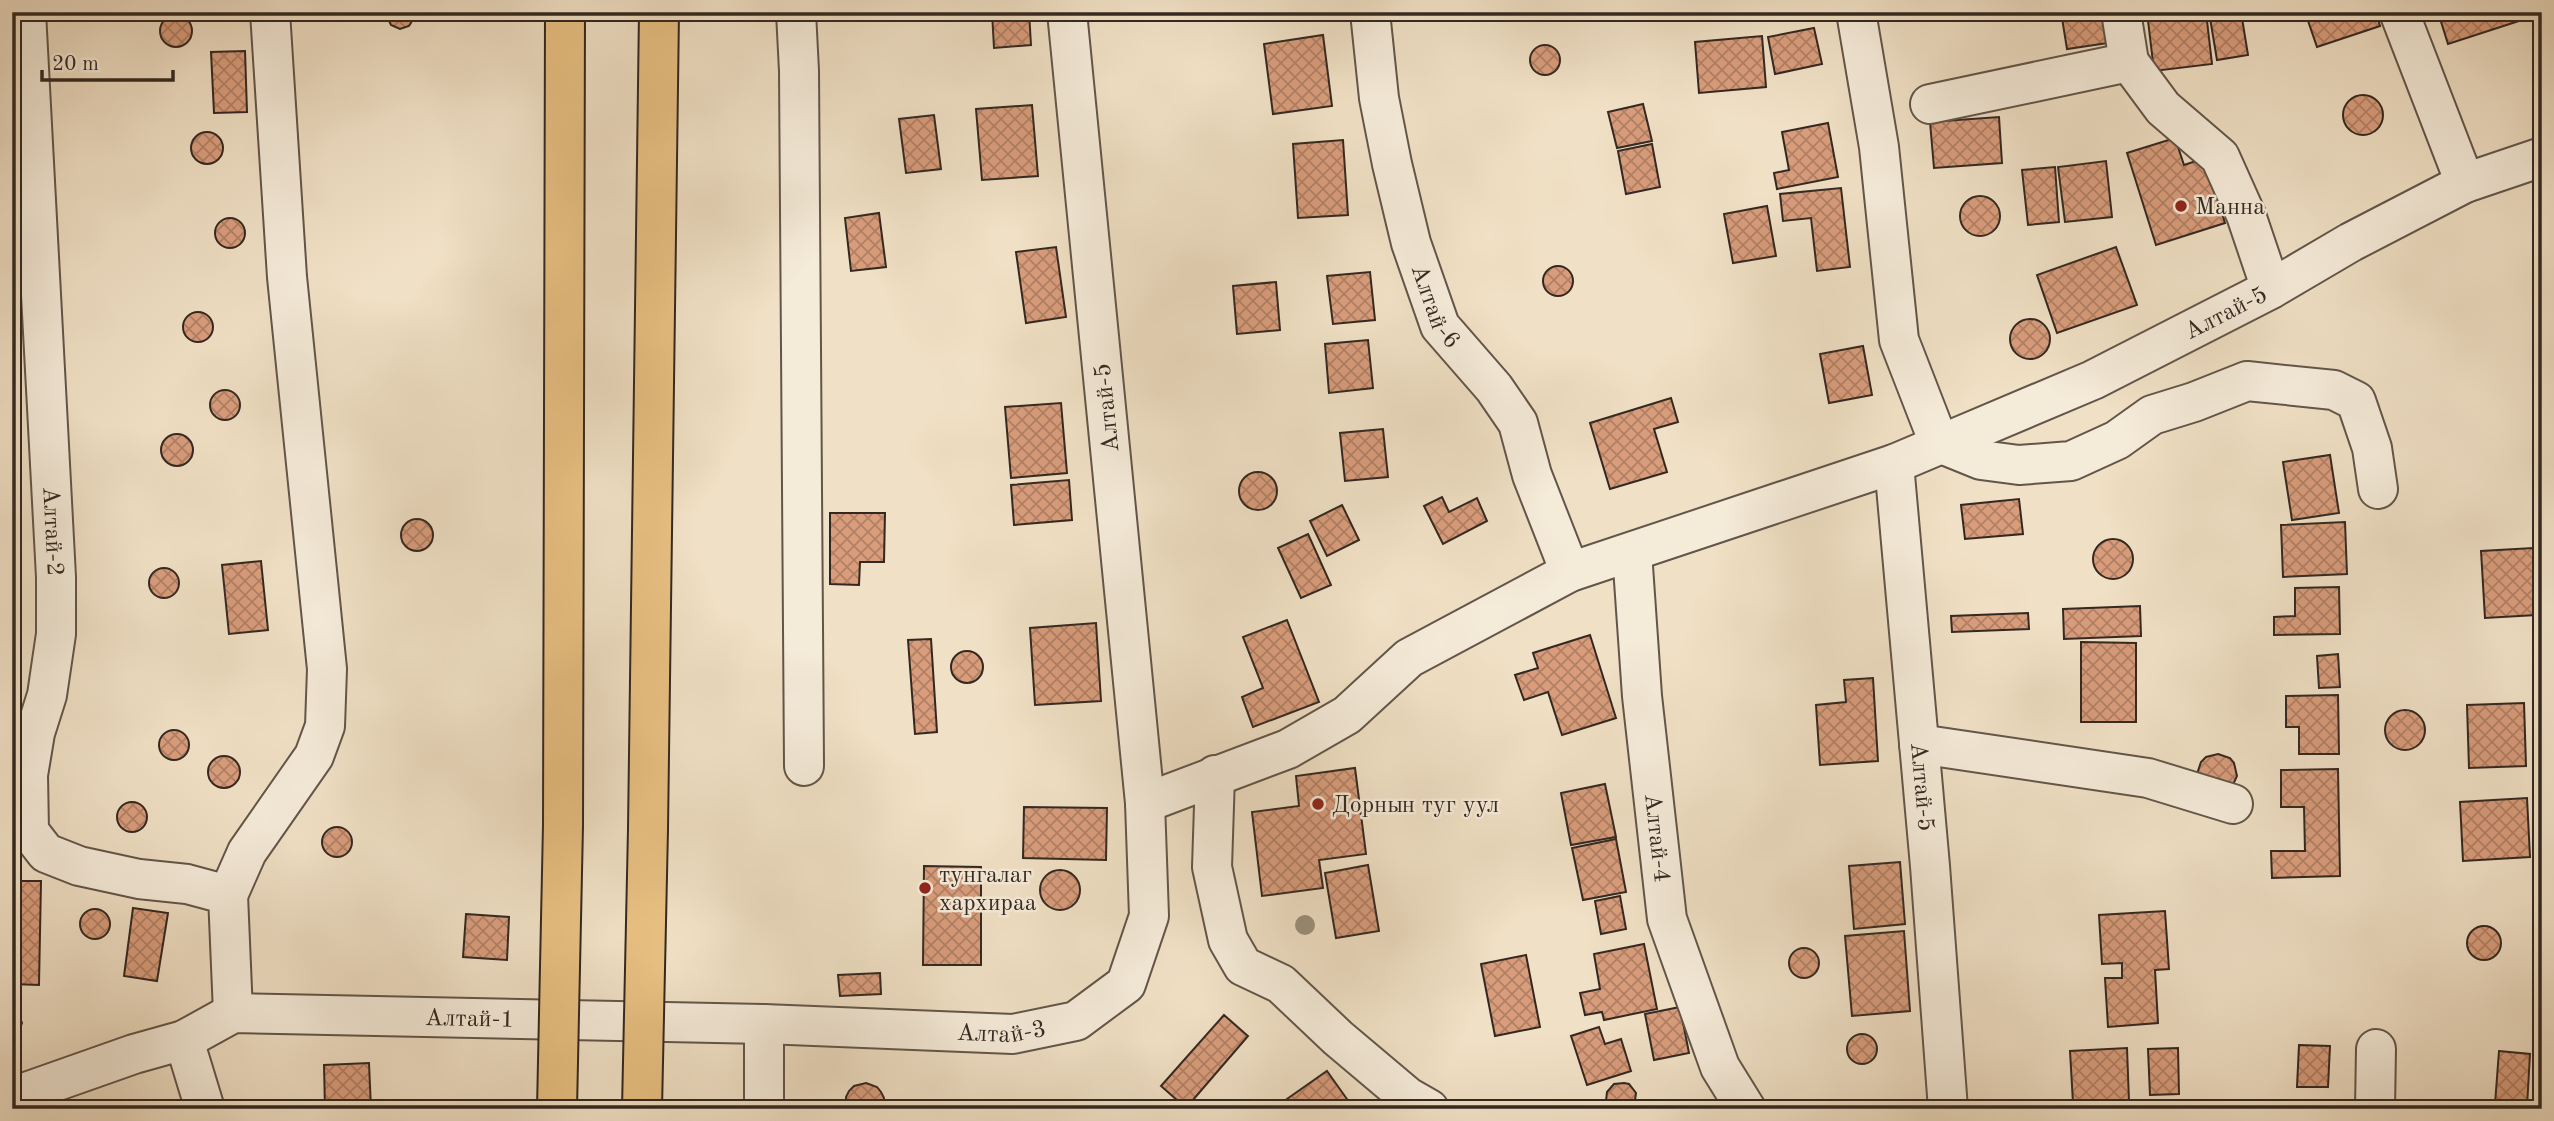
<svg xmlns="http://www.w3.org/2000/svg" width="2554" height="1121" font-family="'Old Standard TT',serif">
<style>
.building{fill:url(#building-cross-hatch);stroke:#332821;stroke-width:2}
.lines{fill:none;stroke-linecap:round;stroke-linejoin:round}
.minor-casing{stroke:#62564a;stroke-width:42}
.major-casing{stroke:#332821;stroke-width:42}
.minor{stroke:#f5ebd9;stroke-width:38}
.major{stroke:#e8c082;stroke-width:38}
.major-bridge-casing{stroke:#332821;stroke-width:42;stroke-linecap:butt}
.major-bridge{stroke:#e8c082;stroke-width:38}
.tree{fill:#9a907b}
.poi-dot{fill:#8f2418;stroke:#f5ebd9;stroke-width:2.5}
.labels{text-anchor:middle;stroke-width:5;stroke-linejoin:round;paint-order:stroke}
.poi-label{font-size:24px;fill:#332821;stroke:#f5ebd9;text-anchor:start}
.street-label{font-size:24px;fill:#332821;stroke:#f5ebd9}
</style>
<defs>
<pattern id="building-cross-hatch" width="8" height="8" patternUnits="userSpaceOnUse" patternTransform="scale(1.75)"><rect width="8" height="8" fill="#d99d7c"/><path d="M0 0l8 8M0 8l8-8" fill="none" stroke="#b18065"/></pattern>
</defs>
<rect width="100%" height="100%" fill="#f0e0c5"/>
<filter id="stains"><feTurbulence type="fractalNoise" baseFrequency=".00286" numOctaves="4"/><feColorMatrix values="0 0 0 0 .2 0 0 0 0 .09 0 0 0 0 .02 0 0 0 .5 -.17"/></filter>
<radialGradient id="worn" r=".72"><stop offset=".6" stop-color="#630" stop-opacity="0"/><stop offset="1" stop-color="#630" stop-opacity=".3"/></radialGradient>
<g class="building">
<path d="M385 12H416L417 13 409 26 400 29 391 25Z"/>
<path d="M992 12H1029L1031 45 994 48Z"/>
<path d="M2061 12H2110L2115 42 2067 49Z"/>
<path d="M2147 12H2206L2212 64 2154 71Z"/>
<path d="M2209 12H2241L2248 55 2217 60Z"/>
<path d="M2305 12H2376L2380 26 2317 47Z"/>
<path d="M2438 12H2526L2528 18 2448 44Z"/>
<circle cx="176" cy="31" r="16"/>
<path d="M1814 28 1822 64 1775 74 1768 37Z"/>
<path d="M1323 35 1332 106 1273 114 1264 44Z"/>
<path d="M1762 36 1766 87 1699 93 1695 42Z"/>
<circle cx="1545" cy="60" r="15"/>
<path d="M245 51 247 112 214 113 211 52Z"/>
<circle cx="2363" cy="115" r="20"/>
<path d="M1643 104 1652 141 1617 148 1608 112Z"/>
<path d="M1032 105 1038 176 982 180 976 109Z"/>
<path d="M934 115 941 169 906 173 899 119Z"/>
<path d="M1999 117 2002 163 1934 168 1930 122Z"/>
<path d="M1828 123 1838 177 1777 189 1774 173 1789 170 1782 132Z"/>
<circle cx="207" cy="148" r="16"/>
<path d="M2175 138 2184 165 2205 158 2225 223 2156 245 2127 153Z"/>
<path d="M1343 140 1348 215 1298 218 1293 144Z"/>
<path d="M1652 144 1660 187 1626 194 1618 151Z"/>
<path d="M2106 161 2112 217 2065 222 2058 167Z"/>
<path d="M2055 167 2059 222 2028 225 2022 170Z"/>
<path d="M1841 188 1850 267 1817 271 1811 218 1783 221 1780 194Z"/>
<circle cx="1980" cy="216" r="20"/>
<path d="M1767 206 1776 256 1733 263 1724 214Z"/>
<path d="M879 213 886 267 851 271 845 218Z"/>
<circle cx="230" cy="233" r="15"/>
<path d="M1056 247 1066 317 1026 323 1016 252Z"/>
<path d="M2116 247 2137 305 2057 333 2037 275Z"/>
<circle cx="1558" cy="281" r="15"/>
<path d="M1370 272 1375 320 1333 324 1327 276Z"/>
<path d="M1276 282 1280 330 1237 334 1233 286Z"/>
<circle cx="198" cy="327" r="15"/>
<circle cx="2030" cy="339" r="20"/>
<path d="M1368 340 1373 388 1329 393 1325 344Z"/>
<path d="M1863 346 1872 395 1829 403 1820 354Z"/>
<circle cx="225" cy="405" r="15"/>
<path d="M1671 398 1678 422 1654 429 1667 472 1610 489 1590 423Z"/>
<path d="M1061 403 1067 473 1011 478 1005 407Z"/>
<path d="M1383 429 1388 477 1345 481 1340 433Z"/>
<circle cx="177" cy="450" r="16"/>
<path d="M2330 455 2339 513 2292 520 2283 462Z"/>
<circle cx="1258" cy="491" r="19"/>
<path d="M1069 480 1072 520 1014 525 1011 485Z"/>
<path d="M1442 497 1449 512 1477 498 1487 521 1443 544 1424 506Z"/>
<path d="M2019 499 2023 534 1965 539 1961 505Z"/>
<path d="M1342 505 1359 540 1327 556 1310 521Z"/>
<path d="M830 513H885L884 562H860L859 585 830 584Z"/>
<circle cx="417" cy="535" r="16"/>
<path d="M2345 522 2347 574 2283 577 2281 525Z"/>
<path d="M1308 534 1331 585 1301 598 1278 548Z"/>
<circle cx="2113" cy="559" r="20"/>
<path d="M2533 548 2536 615 2485 618 2481 551Z"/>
<path d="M261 561 268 630 229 634 222 565Z"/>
<circle cx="164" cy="583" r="15"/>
<path d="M2339 587 2340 634 2274 635V617L2295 616V588Z"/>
<path d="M2140 606 2141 636 2064 639 2063 609Z"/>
<path d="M2028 613 2029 629 1952 632 1951 616Z"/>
<path d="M1287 620 1319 702 1253 727 1242 697 1263 688 1243 637Z"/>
<path d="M1096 623 1101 701 1035 705 1030 628Z"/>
<path d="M1590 635 1616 718 1562 735 1548 692 1524 700 1515 675 1538 668 1533 653Z"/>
<path d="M931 639 937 732 915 734 908 640Z"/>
<path d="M2081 642 2136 643V722H2081Z"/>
<circle cx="967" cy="667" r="16"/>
<path d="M2338 654 2340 687 2319 688 2317 656Z"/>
<path d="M1873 678 1878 761 1820 765 1816 705 1846 702 1844 680Z"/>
<path d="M2338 695 2339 754H2299V727H2286V696Z"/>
<path d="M2524 703 2526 766 2469 768 2467 705Z"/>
<circle cx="2405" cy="730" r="20"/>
<circle cx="174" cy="745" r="15"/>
<path d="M2218 754 2230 758 2234 763 2237 776 2232 787 2197 774 2201 762 2206 757Z"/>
<circle cx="224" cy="772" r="16"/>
<path d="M1355 768 1366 854 1319 860 1323 888 1262 896 1252 812 1299 806 1296 776Z"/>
<path d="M2338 769 2340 876 2272 878 2271 851H2305L2304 807H2281V770Z"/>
<path d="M1605 784 1616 837 1571 845 1561 793Z"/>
<path d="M2527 798 2530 857 2463 861 2460 802Z"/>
<circle cx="132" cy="817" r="15"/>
<path d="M1024 807 1107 808 1106 860 1023 858Z"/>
<circle cx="337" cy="842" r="15"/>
<path d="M1616 839 1626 892 1583 900 1572 848Z"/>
<path d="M1900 862 1905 924 1854 929 1849 866Z"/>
<path d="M1368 865 1379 931 1336 938 1325 873Z"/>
<path d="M924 866 981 867V965H923Z"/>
<circle cx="1060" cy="890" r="20"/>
<path d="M12 881H41L39 985 12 984Z"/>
<path d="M1620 896 1626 929 1601 934 1595 901Z"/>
<path d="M133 908 168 913 157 981 124 976Z"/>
<circle cx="95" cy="924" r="15"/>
<path d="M2165 911 2169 969 2155 970 2158 1023 2108 1027 2105 978H2122V963L2102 964 2099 915Z"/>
<path d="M466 914 509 917 507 960 463 957Z"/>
<circle cx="2484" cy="943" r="17"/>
<path d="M1904 931 1910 1011 1852 1016 1845 936Z"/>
<path d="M1644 944 1657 1009 1604 1020 1602 1012 1585 1015 1580 993 1600 989 1594 954Z"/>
<circle cx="1804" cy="963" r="15"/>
<path d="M1526 955 1540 1027 1495 1036 1481 964Z"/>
<path d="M880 973 881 994 840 996 838 975Z"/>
<path d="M1680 1007 1689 1053 1654 1060 1645 1014Z"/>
<path d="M12 1009 18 1013 22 1023 18 1033 12 1037Z"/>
<path d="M1224 1015 1248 1036 1186 1108 1161 1086Z"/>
<path d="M1599 1027 1605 1044 1621 1039 1631 1071 1587 1085 1571 1036Z"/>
<circle cx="1862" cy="1049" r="15"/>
<path d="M2299 1045 2330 1046 2328 1087H2297Z"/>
<path d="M2127 1048 2129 1101 2073 1103 2070 1051Z"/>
<path d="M2178 1048 2179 1094 2150 1095 2148 1049Z"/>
<path d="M2499 1051 2530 1054 2527 1107 2495 1104Z"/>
<path d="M369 1063 371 1109H325L324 1065Z"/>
<path d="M1327 1071 1354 1109H1294L1287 1099Z"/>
<path d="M866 1083 877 1087 881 1092 884 1098 883 1109H846V1097L849 1091 854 1086Z"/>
<path d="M1624 1083 1629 1084 1636 1093 1634 1108 1610 1109 1606 1101 1607 1092 1614 1084Z"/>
</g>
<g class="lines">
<defs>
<g id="minor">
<path id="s1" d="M26 12 56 577V634L47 695 35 733 28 775 29 831 46 853 79 866 139 879 187 884 228 895 233 1013"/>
<path d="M796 12 799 71 804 766"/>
<path id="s2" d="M1370 12 1379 98 1392 164 1411 243 1440 326 1494 388 1518 423 1532 475 1570 572"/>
<path d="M1856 12 1879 147 1899 340 1939 443 1981 460 2019 465 2071 461 2117 440 2152 415 2194 402 2247 381 2334 390 2356 401 2372 448 2378 489"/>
<path d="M2121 12 2129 62 2163 108 2220 157 2246 215 2271 289"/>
<path d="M2399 12 2465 183"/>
<path d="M1930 104 2129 62"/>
<path id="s3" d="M1894 464 1930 866 1948 1109"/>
<path id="s4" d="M1632 552 1642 696 1667 919 1720 1067 1746 1109"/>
<path d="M1919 744 2148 778 2233 804"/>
<path d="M1215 775 1212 867 1228 940 1243 966 1281 984 1338 1038 1408 1097 1429 1109"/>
<path id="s5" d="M1145 803 1288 749 1347 715 1409 658 1570 572 1894 464 2093 380 2271 289 2351 242 2465 183 2542 157"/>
<path d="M228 895 247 852 314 756 325 726 327 669 287 277 270 12"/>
<path d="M764 1024V1109"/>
<path d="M184 1040 205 1109"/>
<path id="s6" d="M12 1097 134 1054 184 1040 233 1013 764 1024 1013 1034 1076 1021 1126 984 1149 916 1145 803 1067 12"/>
<path d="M2375 1109 2376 1049"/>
</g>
<g id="major">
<path d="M563 825 565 12"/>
<path d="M648 829 659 12"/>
</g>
</defs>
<use href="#minor" class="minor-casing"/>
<use href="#major" class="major-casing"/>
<use href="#minor" class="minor"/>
<use href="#major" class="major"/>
<defs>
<g id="major-bridge">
<path d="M557 1109 563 825"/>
<path d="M642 1109 648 829"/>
</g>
</defs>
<use href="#major-bridge" class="major-bridge-casing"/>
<use href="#major-bridge" class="major-bridge"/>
</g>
<circle class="tree" cx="1305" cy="925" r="10"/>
<g class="poi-dot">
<circle cx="2181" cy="206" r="7"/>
<circle cx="1318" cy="804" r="7"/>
<circle cx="925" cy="888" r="7"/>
</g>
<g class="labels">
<g class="poi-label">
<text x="2195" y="214">Манна</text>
<text x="1332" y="812">Дорнын туг уул</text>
<text x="939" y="882">тунгалаг<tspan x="939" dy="28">хархираа</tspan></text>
</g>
<g class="street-label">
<text dy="8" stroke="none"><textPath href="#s2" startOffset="303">Алтай-6</textPath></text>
<text dy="8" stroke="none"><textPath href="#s5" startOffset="1194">Алтай-5</textPath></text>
<text transform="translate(1106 408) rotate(-96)" y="8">Алтай-5</text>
<text dy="8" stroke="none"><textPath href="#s1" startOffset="520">Алтай-2</textPath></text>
<text dy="8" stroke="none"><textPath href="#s3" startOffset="324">Алтай-5</textPath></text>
<text dy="8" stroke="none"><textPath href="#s4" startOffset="287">Алтай-4</textPath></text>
<text dy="8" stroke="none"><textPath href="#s6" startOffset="474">Алтай-1</textPath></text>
<text dy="8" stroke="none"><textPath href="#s6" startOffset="1006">Алтай-3</textPath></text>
</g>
</g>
<rect width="2554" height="1121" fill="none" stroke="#f0e0c5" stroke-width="42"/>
<rect x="14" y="14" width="2526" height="1093" fill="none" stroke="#332821" stroke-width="3.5"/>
<rect x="21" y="21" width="2512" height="1079" fill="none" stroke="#332821" stroke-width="2"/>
<path d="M42 70v10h131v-10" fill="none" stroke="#332821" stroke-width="3.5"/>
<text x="52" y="70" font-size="21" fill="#332821" stroke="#f5ebd9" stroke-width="5" paint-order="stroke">20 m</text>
<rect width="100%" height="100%" filter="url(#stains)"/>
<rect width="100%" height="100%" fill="url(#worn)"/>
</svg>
